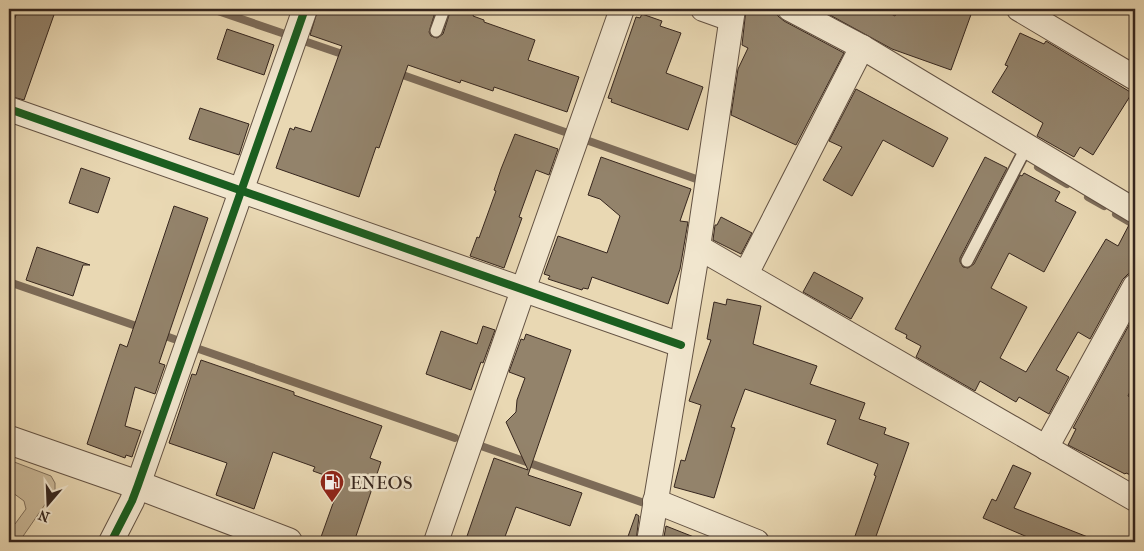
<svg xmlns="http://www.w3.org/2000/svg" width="1144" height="551" font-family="'IM FELL French Canon',serif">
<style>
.green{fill:#cbba9a;stroke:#80705c}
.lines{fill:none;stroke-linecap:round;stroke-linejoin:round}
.stream{stroke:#7d6c59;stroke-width:8}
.building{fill:#93836b;stroke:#36261e}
.service-casing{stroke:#635243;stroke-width:14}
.minor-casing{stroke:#635243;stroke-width:26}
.tertiary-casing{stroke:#635243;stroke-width:30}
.service{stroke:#f1e6ce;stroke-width:11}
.minor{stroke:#f1e6ce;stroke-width:24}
.tertiary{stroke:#f1e6ce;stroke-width:28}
.cycleway-casing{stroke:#f1e6ce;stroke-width:11}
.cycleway{stroke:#1b5e20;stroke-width:8}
.labels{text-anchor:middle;stroke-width:5;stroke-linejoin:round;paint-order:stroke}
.poi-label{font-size:19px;fill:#36261e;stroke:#f1e6ce;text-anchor:start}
</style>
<rect width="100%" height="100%" fill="#e9d8b3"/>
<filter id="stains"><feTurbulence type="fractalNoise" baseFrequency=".004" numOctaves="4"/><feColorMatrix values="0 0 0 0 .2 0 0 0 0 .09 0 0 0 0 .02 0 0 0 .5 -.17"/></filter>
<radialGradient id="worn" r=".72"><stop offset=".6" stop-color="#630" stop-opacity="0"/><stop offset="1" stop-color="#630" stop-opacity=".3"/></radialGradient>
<path class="green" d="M9 460 51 476 55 483V490L19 542 9 541V524H15L26 509 24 501 9 490Z"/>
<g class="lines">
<g class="stream">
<path d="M212 9 282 33"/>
<path d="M304 41 348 56"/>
<path d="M397 73 565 132"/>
<path d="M586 140 699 180 698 185"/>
<path d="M1038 167 1067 184"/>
<path d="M1088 197 1104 206"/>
<path d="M1116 214 1135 225"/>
<path d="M9 282 142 328"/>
<path d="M160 334 174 339"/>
<path d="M196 348 455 438"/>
<path d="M481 446 647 504"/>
</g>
</g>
<g class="building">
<path d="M18 9H56L24 100 9 96V36Z"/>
<path d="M318 9H436L429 32 431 36 437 38 443 34 451 9H476L473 16 484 20V22L535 40 528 60 579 77 567 112 494 87 493 91 461 80 460 83 408 65 379 148 376 147 359 197 276 168 290 128 294 130 295 127 311 132 342 46 310 35Z"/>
<path d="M746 9H776L778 16 784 21 844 53 796 145 731 115 738 69 748 48 742 45Z"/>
<path d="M819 9H882L895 16 899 9H973L951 70 892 49Z"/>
<path d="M642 14 662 21 660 26 681 33 666 73 703 87 688 130 611 102 612 99 608 98 636 17 640 18Z"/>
<path d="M227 29 274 45 264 75 217 59Z"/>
<path d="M1020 33 1044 44 1046 41 1132 93 1093 155 1080 147 1074 157 1037 136 1043 123 992 92 1008 66 1005 65Z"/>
<path d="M856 89 948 138 933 167 883 140 852 196 823 180 842 147 829 141Z"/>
<path d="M200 108 249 124 239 155 189 139Z"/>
<path d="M515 134 558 149 549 175 536 170 519 217 522 218 504 268 470 256 477 237 479 238 496 191 494 190 501 169Z"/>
<path d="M601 157 691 189 680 221 688 222 680 269 668 304 592 277 588 289 583 288 582 290 548 279 550 276 544 274 558 236 607 253 620 216 600 199 588 195Z"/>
<path d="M985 157 1007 168 960 258V262L963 267 968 268 974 264 1020 175 1022 176 1024 173 1060 192 1055 201 1076 212 1044 272 1009 253 991 288 1027 307 1000 358 1026 372 1106 239 1118 246 1130 223 1135 225V272L1128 274 1123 279 1090 339 1078 332 1056 370 1069 377 1049 414 1019 397 1016 402 980 381 975 391 916 357 921 346 906 338 907 335 895 329Z"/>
<path d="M81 168 110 178 98 213 69 203Z"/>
<path d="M174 206 208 218 159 363 165 365 155 394 135 387 125 426 141 431 132 457 126 455 125 458 87 444 120 344 127 347Z"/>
<path d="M721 217 752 233 741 254 713 240 715 225H717Z"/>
<path d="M37 247 90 265H83L73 296 26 280Z"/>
<path d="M814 272 863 298 851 319 803 292Z"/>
<path d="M727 299 761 306 753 344 817 366 810 384 865 403 859 419 886 428 884 434 909 443 874 542 855 536 876 476 874 475 878 464 827 444 836 420 745 389 731 427 735 428 714 498 674 487 681 460 685 461 701 405 689 401 711 340 707 339 714 302 726 305Z"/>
<path d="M1135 314V381L1128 396 1135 400V477L1126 473 1125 474 1068 445 1076 429 1073 428Z"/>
<path d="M483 326 495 330 483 363 481 362 471 390 426 374 441 331 477 344Z"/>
<path d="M526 334 571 350 528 475 582 493 570 526 516 507 503 542H465L494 458 528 470 506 422 516 412 517 400 525 378 509 372 521 339 524 340Z"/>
<path d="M201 360 294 392V395L382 426 370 458 381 462 354 542H337L321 537 341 481 313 471 315 467 273 452 254 509 216 495 227 463 169 443 192 374 196 375Z"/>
<path d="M1013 465 1031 473 1014 508 1098 541 1097 542H1039L983 518 992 499 996 501Z"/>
<path d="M636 514 639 516 636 542H626Z"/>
<path d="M666 526 704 541V542H663Z"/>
</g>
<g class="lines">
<defs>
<g id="service">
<path d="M436 31 444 9"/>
<path d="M967 261 1027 146"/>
</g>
<g id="minor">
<path d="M703 9 731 19"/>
<path d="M790 9 862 47 1135 211"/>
<path d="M1019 9 1135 78"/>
<path d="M9 109 681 345"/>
<path d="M698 247 1135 499"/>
<path d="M746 274 862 47"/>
<path d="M1046 448 1135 286"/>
<path d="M655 501 757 542"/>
<path d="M111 542 132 501 138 485 305 9"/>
<path d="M436 542 523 290 622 9"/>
<path d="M649 542 698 247 733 9"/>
</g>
<path id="tertiary" d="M9 440 138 485 288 542"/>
</defs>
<use href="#service" class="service-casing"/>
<use href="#minor" class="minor-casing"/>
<use href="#tertiary" class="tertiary-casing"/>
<use href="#service" class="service"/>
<use href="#minor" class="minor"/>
<use href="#tertiary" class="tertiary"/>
<defs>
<g id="cycleway">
<path d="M9 109 681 345"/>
<path d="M111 542 132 501 138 485 305 9"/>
</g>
</defs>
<use href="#cycleway" class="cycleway-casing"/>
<use href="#cycleway" class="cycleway"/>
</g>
<defs>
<symbol id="fuel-pin" viewBox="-11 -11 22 30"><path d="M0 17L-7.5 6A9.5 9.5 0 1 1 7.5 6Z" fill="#8f2418" stroke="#f1e6ce"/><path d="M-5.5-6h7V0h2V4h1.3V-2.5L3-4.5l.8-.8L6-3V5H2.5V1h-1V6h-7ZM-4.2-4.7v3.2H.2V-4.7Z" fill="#fff"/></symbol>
</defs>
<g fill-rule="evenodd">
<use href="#fuel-pin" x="318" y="468" width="28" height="38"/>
</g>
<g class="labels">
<g class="poi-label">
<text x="350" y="489">ENEOS</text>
</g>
</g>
<rect width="1144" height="551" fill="none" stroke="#e9d8b3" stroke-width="30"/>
<rect x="10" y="10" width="1124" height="531" fill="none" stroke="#36261e" stroke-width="2.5"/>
<rect x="15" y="15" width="1114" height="521" fill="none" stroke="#36261e"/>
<g transform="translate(48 504) rotate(199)" stroke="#f1e6ce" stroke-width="4" paint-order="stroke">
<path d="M0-4L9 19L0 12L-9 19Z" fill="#36261e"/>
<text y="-8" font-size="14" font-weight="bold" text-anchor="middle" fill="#36261e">N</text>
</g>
<rect width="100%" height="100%" filter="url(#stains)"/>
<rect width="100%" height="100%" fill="url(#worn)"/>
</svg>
